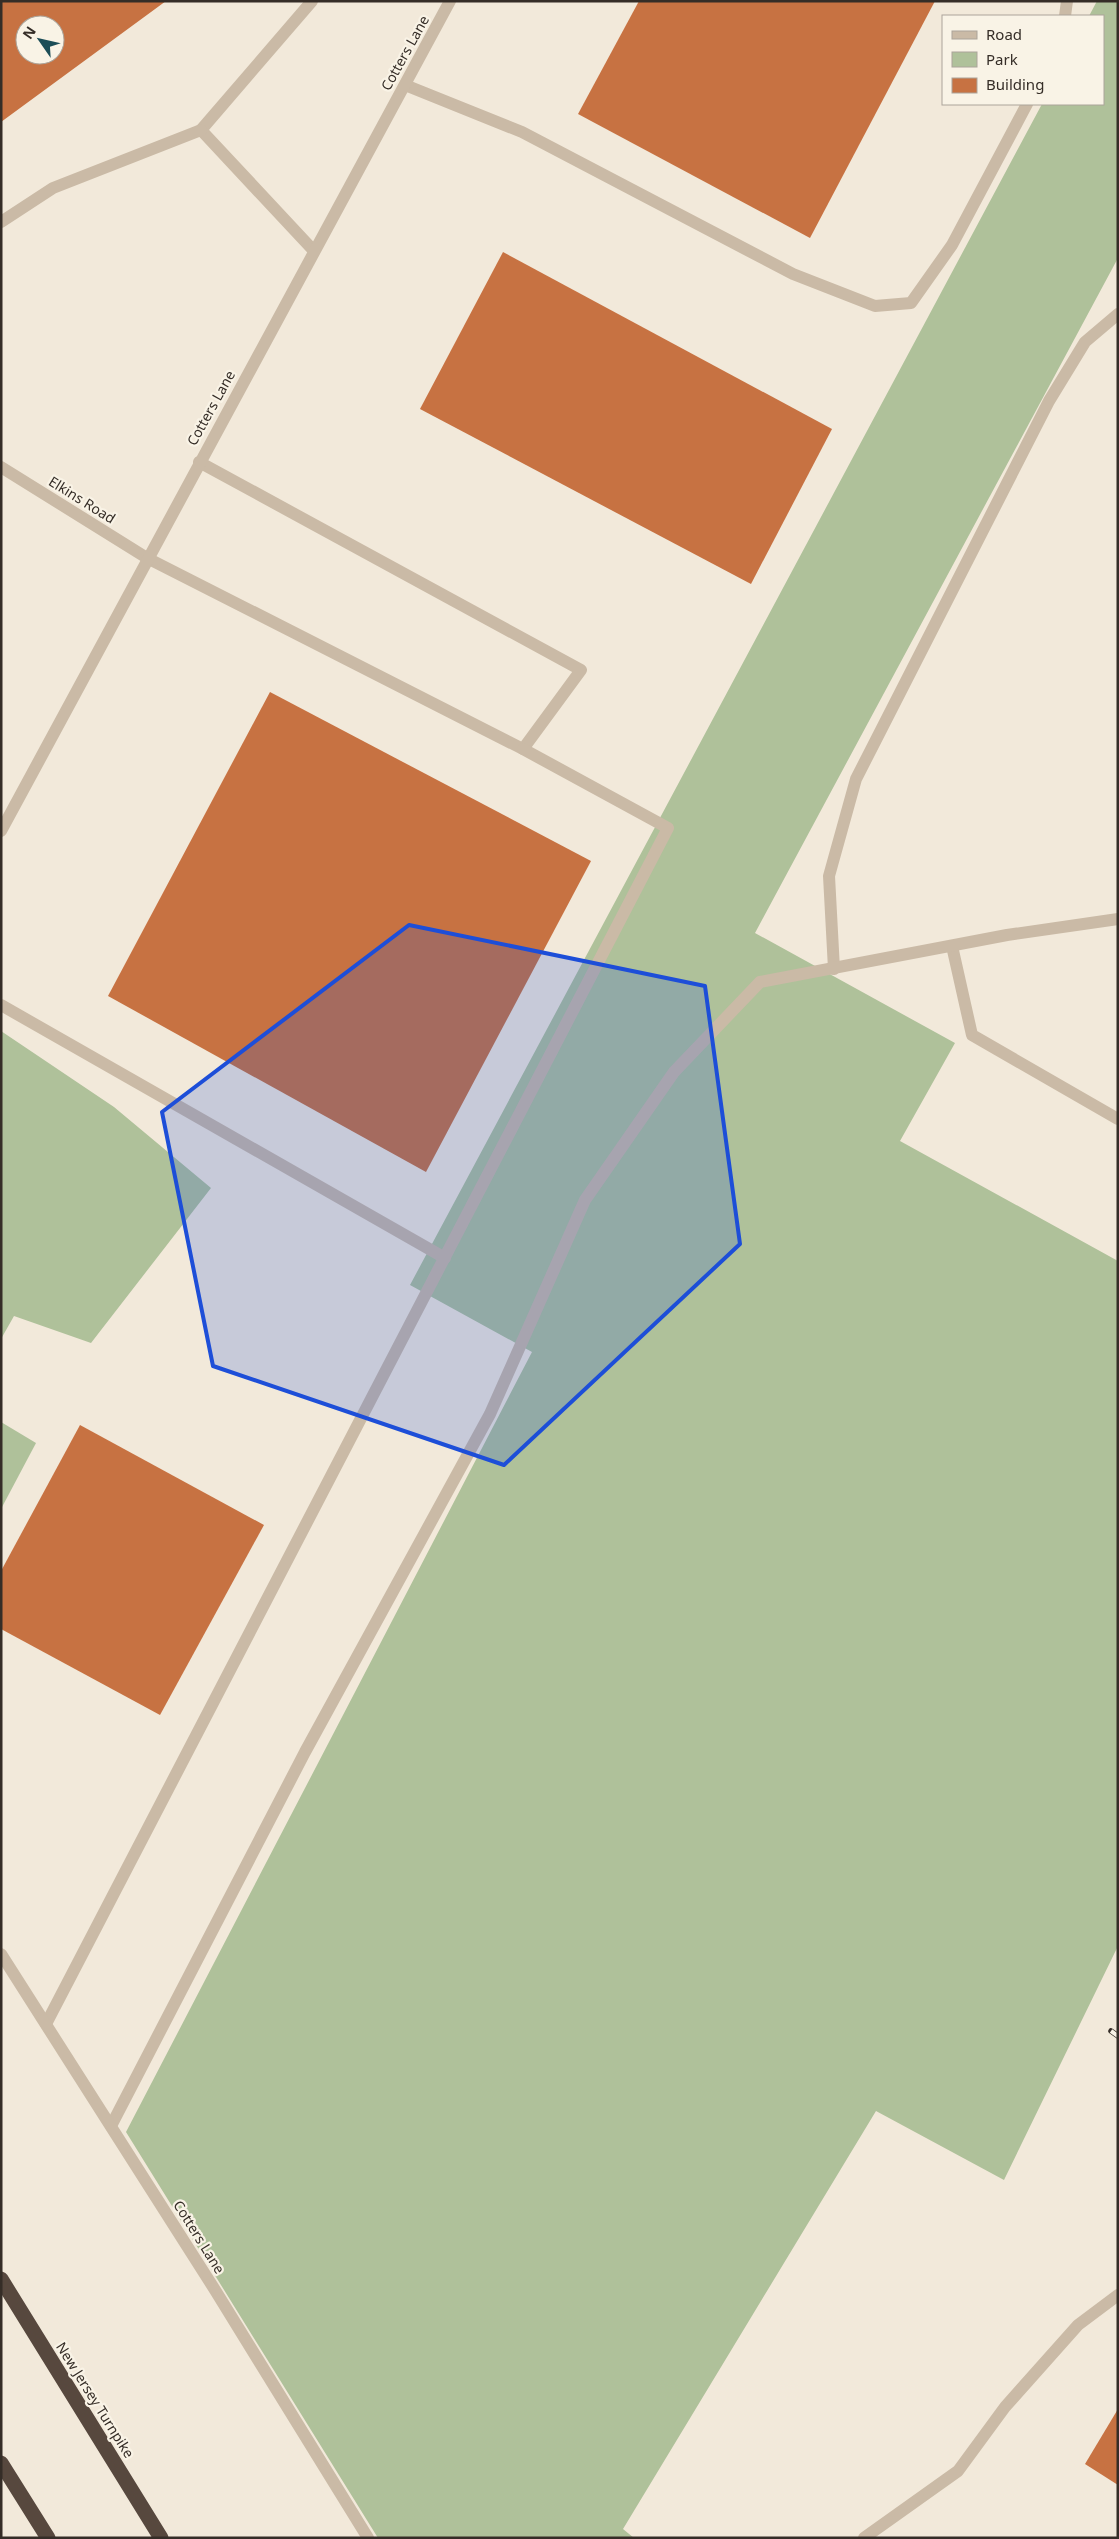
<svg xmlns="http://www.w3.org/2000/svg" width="1119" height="2539" font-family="'Noto Sans',sans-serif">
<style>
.green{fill:#afc19a}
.building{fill:#c77242;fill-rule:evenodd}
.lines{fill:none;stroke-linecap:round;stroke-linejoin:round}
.service{stroke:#cabaa6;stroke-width:12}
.minor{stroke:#cabaa6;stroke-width:12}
.motorway{stroke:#57483e;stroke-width:15}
.rail-casing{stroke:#352d27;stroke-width:5.5}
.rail{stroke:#f9f3e6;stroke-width:4;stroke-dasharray:11;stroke-linecap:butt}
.marked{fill:#1d4ed8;fill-opacity:0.2;stroke:#1d4ed8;stroke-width:4;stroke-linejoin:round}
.labels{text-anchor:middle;stroke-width:4.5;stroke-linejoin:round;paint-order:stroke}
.street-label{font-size:14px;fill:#352d27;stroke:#f9f3e6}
</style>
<rect width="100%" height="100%" fill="#f2e9da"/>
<g class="green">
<path d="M1097 1H1118V258L755 933 955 1043 900 1141 1118 1261V1946L1004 2180 876 2111 623 2529 634 2538H378L126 2132 532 1352 410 1285 1042 104H1103V16H1089Z"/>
<path d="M1 1031 114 1107 211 1188 91 1343 14 1316 1 1339Z"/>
<path d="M1 1422 36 1443 1 1509Z"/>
</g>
<g class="building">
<path d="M1 1H166L1 122ZM25 25H55V55H25Z"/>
<path d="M639 1H935L810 238 578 114Z"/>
<path d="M503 252 832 429 751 584 420 409Z"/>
<path d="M270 692 591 861 426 1172 108 996Z"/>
<path d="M80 1425 264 1525 160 1715 1 1629V1571Z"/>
<path d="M1118 2409V2485L1085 2464Z"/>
</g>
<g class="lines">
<g class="service">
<path d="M312 1 201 130 314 251"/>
<path d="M1065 16 1067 1"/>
<path d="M405 85 522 132 793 274 875 306 911 303 952 245 1027 104"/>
<path d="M1 222 53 188 201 130"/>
<path d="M147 558 523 749 581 670 199 462"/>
<path d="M952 946 972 1035 1118 1119"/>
<path d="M834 969 829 876 856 779 1049 401 1085 342 1118 314"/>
<path d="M1 1005 445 1258"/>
<path d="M46 2024 668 828 523 749"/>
<path d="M111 2126 305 1752 490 1414 585 1200 674 1072 760 982 1007 935 1118 919"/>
<path d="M864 2538 958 2471 1005 2407 1078 2325 1118 2295"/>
</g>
<g class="minor">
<path d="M1 467 147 558"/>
<path d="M1 831 450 1"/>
<path d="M1 1954 215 2290 368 2538"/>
</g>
<g class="motorway">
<path d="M1 2279 161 2538"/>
<path d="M1 2463 48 2538"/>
</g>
<defs>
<path id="rail" d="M1111 2031 1118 2036"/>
</defs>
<use href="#rail" class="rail-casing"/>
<use href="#rail" class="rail"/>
</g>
<path class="marked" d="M409 925 705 986 740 1244 504 1465 213 1366 162 1112Z"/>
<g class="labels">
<g class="street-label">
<text transform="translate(405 53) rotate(-61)" y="5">Cotters Lane</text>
<text transform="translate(211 408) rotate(-61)" y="5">Cotters Lane</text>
<text transform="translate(82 500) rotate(32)" y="5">Elkins Road</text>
<text transform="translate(199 2237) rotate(58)" y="5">Cotters Lane</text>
<text transform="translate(95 2400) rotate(58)" y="5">New Jersey Turnpike</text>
</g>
</g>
<rect width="1119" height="2539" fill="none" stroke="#352d27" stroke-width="5"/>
<rect x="942" y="15" width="162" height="90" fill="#f9f3e6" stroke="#aba49a"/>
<rect x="952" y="31" width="25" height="8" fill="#cabaa6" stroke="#aba49a"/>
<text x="986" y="40" font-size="15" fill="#352d27">Road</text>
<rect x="952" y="52" width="25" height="15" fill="#afc19a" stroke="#aba49a"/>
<text x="986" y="65" font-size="15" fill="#352d27">Park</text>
<rect x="952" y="78" width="25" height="15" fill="#c77242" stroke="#aba49a"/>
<text x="986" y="90" font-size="15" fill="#352d27">Building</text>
<g transform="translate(40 40) rotate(304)"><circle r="24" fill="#f9f3e6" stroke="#aba49a"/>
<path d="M0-4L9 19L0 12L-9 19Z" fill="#1c4d57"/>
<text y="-8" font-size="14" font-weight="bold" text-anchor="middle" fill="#352d27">N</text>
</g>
</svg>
